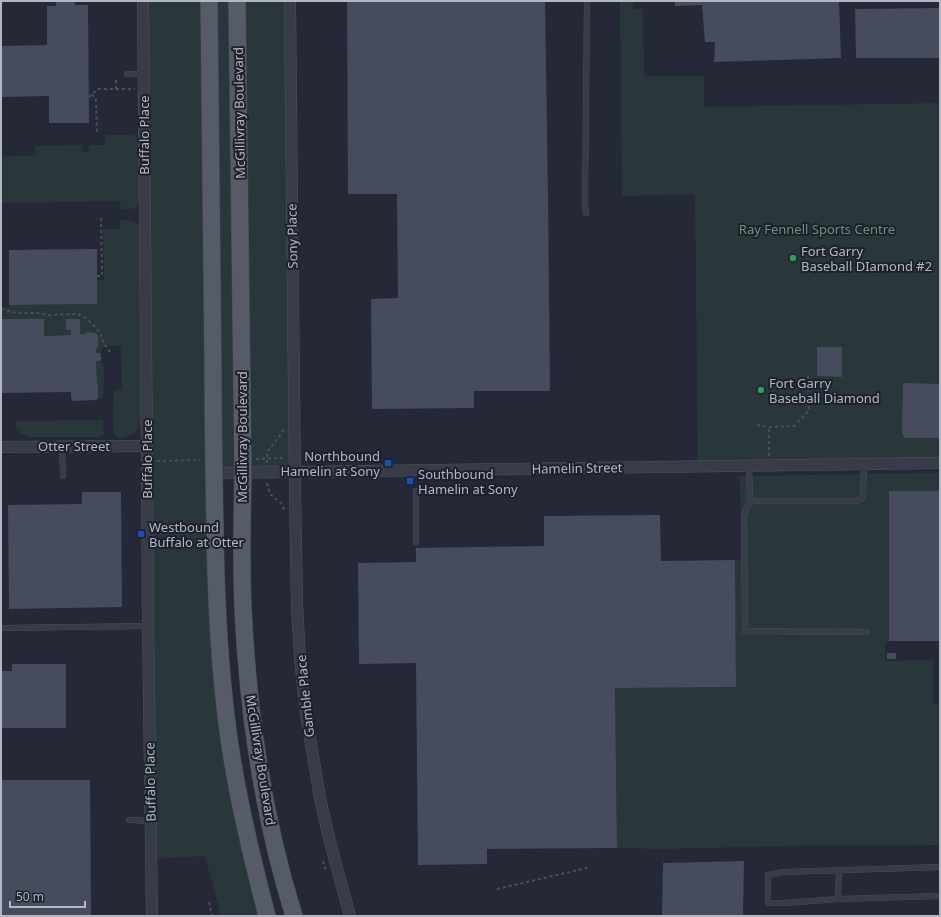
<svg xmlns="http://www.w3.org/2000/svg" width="941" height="917" font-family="'Noto Sans',sans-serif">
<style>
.green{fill:#29373b}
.building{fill:#464c5b}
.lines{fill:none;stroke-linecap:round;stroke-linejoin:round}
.service-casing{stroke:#50545f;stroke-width:6}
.minor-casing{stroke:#50545f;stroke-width:12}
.primary-casing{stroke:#414551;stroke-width:18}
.path{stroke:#465257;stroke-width:2;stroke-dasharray:3 3;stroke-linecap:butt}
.service{stroke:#383c48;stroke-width:5.5}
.minor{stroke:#383c48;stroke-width:11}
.primary{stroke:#565b68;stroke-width:17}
.leisure-dot{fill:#2e9e5b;stroke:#1d212c;stroke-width:1.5}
.transit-dot{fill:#1a4fb4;stroke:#1d212c;stroke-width:1.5}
.labels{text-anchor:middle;stroke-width:4;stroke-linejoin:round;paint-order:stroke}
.street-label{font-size:13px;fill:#b3b7c4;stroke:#1d212c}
.park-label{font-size:13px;fill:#6d917b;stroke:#1d212c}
.poi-label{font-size:13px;fill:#b3b7c4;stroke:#1d212c;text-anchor:start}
</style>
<rect width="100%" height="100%" fill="#252937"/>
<g class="green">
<path d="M143 1H290L294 472 214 473 218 627 267 916H221L205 856 151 859Z"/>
<path d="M620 1H633V9H643L644 76H704V107L940 103V463L698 466 695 194 622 196Z"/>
<path d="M106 135H132L138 138 139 200C137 211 130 209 121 209L120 201 1 203V157L35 155V146L82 145V152H88L89 145H105V137Z"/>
<path d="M120 220C128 221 134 219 139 226L141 422C136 432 132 436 120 439 118 437 115 435 114 432 112 424 114 400 114 390H122L121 346 104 345V347L100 353H96V349L98 347V335L96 333 87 332 86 334H80V319H66V330H71V335L44 336V319H1V307H8L9 305 97 304V280H104L103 229H120Z"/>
<path d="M96 361H100L104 366C103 374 105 391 102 397 100 400 100 399 96 400L98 398V384L97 383Z"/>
<path d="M103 420 104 435 99 437H30L21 434 16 429 15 424 17 421Z"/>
<path d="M940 473V491H889V641L885 642 886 661 933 660V704H940V845L784 846 663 849 617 848 615 688 736 687 735 560 742 561 740 485 739 476Z"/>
</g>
<g class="building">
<path d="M56 1H75V5H88L89 123H49V96L1 97V46L47 45V6H56Z"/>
<path d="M347 1H545L548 198 550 391H474V408L372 409 371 299 398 298 397 194H348Z"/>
<path d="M675 1H839L841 58 714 62 715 42H705L702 5 675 6Z"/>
<path d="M940 8V58H856L855 9Z"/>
<path d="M97 249V304L9 305V250Z"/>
<path d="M1 319H44V336L71 335V330H66V319H80V334H86L87 332 96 333 98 335V347L96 349V353H100L101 355V360L100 361H96L97 383 98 384V398L96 400 73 401 71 398V392L1 393Z"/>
<path d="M817 347H842V377L817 376Z"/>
<path d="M903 383 940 384V438H905L902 433Z"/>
<rect x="889" y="491" width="51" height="150"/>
<path d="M82 492H121L122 607 9 609 8 505 82 504Z"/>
<path d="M660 515 661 561 735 560 736 687 615 688 617 848 487 849V864L418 865 416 663 359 664 358 563 416 562V548L544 546V516Z"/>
<rect x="887" y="653" width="9" height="6"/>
<path d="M12 664H66V728H1V671H12Z"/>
<path d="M1 780H90L91 916H1Z"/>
<path d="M744 861 743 916H662L663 863Z"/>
</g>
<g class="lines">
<defs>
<g id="service">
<path d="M127 74H144"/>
<path d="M586 213 585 203 587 1"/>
<path d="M62 446 63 476"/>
<path d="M749 466 750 501H856L863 498 864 464"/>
<path d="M416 491V542"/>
<path d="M750 501 744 515 745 631 867 632"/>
<path d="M1 628 148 626"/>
<path d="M129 820 151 821"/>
<path d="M940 867 784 872 768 875V903H785L838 899 940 896"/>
<path d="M838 899 839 870"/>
</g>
<g id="minor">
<path d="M143 1 147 461 148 626 152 916"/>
<path d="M290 1 295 489 297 605 300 658 306 714 320 798 330 842 350 916"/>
<path d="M1 447 147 446"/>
<path d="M214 473 940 463"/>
</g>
<g id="primary">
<path d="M209 1C210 124 211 247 213 371 213 425 214 479 215 532 216 599 219 665 228 731 236 793 251 855 267 916"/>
<path d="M237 1 243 473C242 518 241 564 243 609 248 713 263 817 294 916"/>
</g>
</defs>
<use href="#service" class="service-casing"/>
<use href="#minor" class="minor-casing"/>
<use href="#primary" class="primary-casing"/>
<g class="path">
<path d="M116 89V78"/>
<path d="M92 94 96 100 97 134"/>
<path d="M89 97 98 89H135"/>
<path d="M97 276H102L101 216"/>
<path d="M1 309 17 313H37L48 315 77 314C86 316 96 327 101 335 102 338 103 341 104 344 106 347 108 349 110 352"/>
<path d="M757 425 769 427 794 426 809 410 808 375"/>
<path d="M769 456V427"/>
<path d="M256 459 284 458"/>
<path d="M157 461 200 460"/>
<path d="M267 463V452L282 433 283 428"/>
<path d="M267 483 270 494 282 504 285 512"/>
<path d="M323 861 326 871"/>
<path d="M497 889 587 868"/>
<path d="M209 902 212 916"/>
</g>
<use href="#service" class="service"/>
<use href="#minor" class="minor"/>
<use href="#primary" class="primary"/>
</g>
<g class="leisure-dot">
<circle cx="793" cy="258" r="4"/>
<circle cx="761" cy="390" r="4"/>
</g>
<g class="transit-dot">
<rect x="384" y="459" width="8" height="8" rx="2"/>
<rect x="406" y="477" width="8" height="8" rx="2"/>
<rect x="137" y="530" width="8" height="8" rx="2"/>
</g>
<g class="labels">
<g class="street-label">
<text transform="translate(239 113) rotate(-91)" y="5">McGillivray Boulevard</text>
<text transform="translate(144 135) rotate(-90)" y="5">Buffalo Place</text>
<text transform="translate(292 236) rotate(-91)" y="5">Sony Place</text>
<text transform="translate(242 437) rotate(-90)" y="5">McGillivray Boulevard</text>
<text x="74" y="451">Otter Street</text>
<text transform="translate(147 459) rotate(-90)" y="5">Buffalo Place</text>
<text transform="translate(577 468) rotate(-1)" y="5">Hamelin Street</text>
<text transform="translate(305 696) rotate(-96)" y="5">Gamble Place</text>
<text transform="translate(261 760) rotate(81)" y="5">McGillivray Boulevard</text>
<text transform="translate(150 782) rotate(-91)" y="5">Buffalo Place</text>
</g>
<g class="park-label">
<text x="817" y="234">Ray Fennell Sports Centre</text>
</g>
<g class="poi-label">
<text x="801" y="256">Fort Garry<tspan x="801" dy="15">Baseball DIamond #2</tspan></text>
<text x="769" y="388">Fort Garry<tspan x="769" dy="15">Baseball Diamond</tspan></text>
<text x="380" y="461" text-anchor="end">Northbound<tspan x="380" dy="15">Hamelin at Sony</tspan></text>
<text x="418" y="479">Southbound<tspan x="418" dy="15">Hamelin at Sony</tspan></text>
<text x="149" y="532">Westbound<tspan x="149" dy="15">Buffalo at Otter</tspan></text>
</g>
</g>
<rect width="941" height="917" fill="none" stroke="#b3b7c4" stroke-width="4"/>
<path d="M10 901v6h75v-6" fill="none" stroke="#b3b7c4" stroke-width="2"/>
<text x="16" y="901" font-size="12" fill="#b3b7c4" stroke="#1d212c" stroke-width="3" paint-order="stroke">50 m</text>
</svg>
